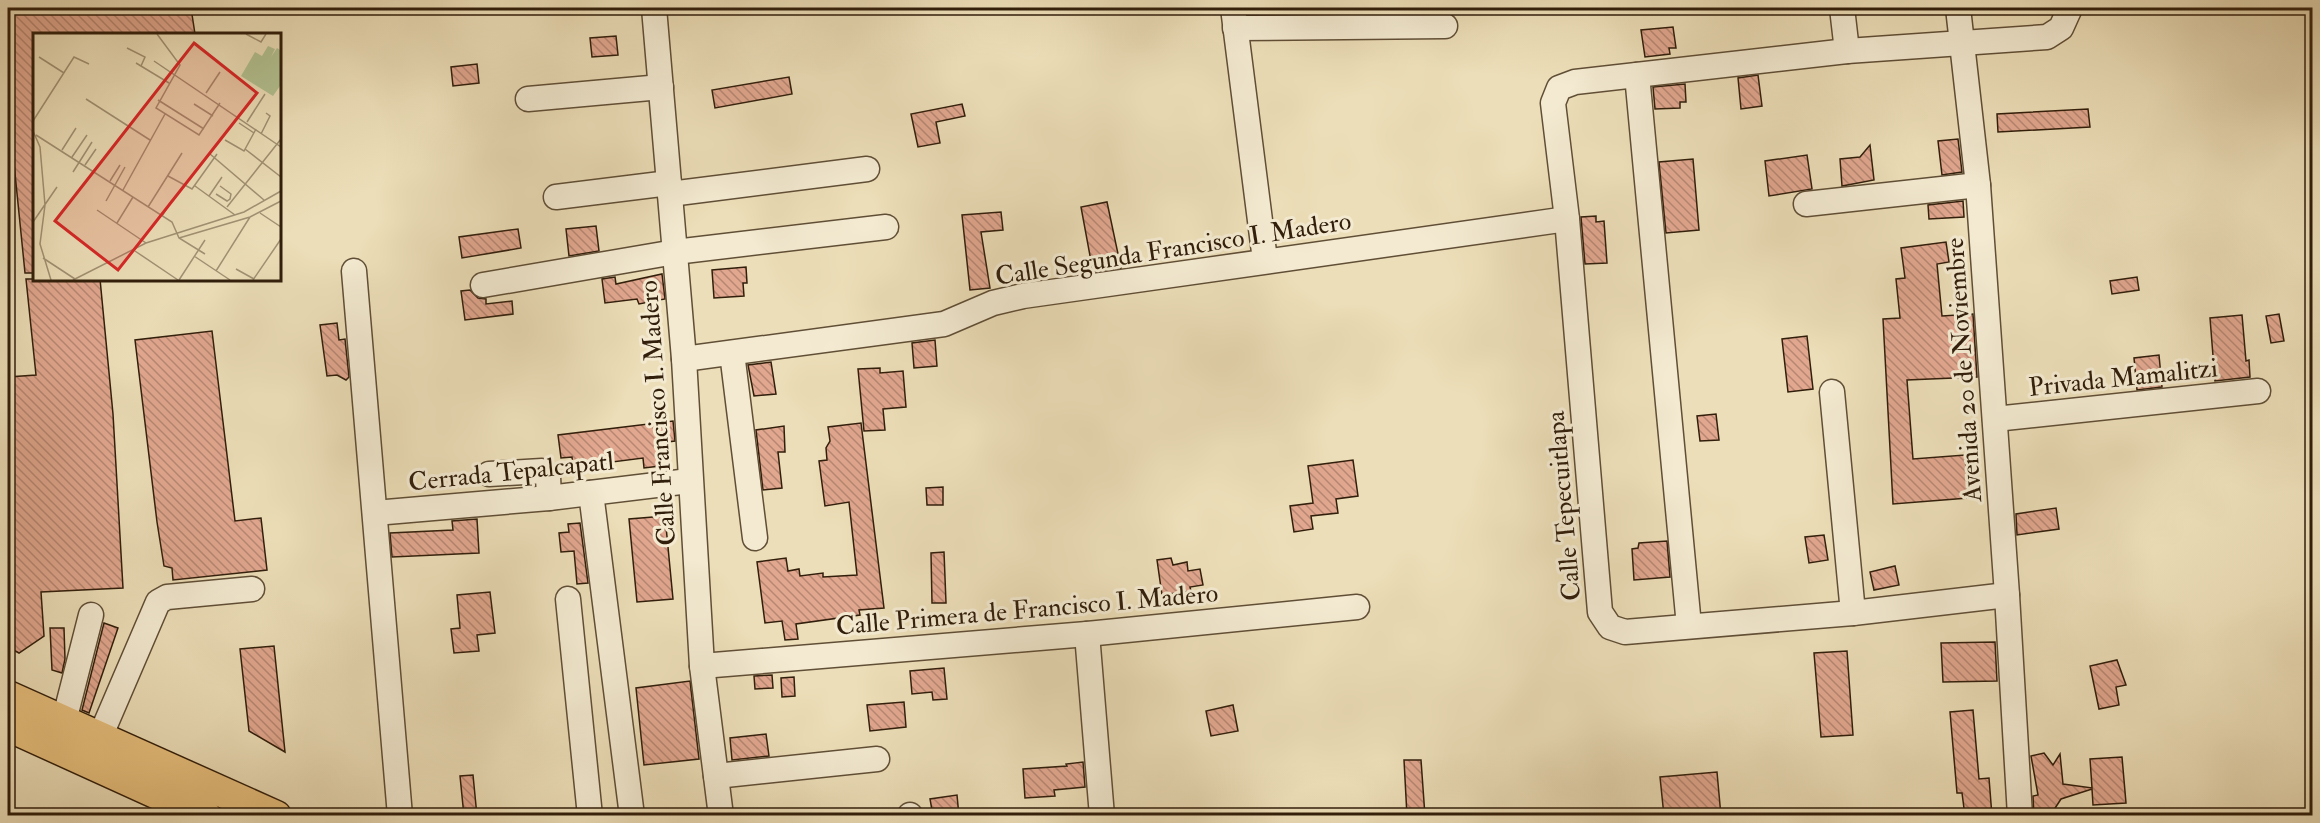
<svg xmlns="http://www.w3.org/2000/svg" width="2320" height="823" font-family="'IM FELL Double Pica',serif">
<style>
.building{fill:url(#building-back-hatch);stroke:#311e0b;stroke-width:1.5}
.lines{fill:none;stroke-linecap:round;stroke-linejoin:round}
.minor-casing{stroke:#604e36;stroke-width:27}
.major-casing{stroke:#311e0b;stroke-width:33}
.minor{stroke:#f3ead1;stroke-width:24}
.major{stroke:#e6bf7c;stroke-width:30}
.labels{text-anchor:middle;stroke-width:6;stroke-linejoin:round;paint-order:stroke}
.street-label{font-size:26px;fill:#311e0b;stroke:#f3ead1}
.inset-road{fill:none;stroke:#a19173;stroke-width:1.5}
.view{fill:#d62828;fill-opacity:0.15;stroke:#d62828;stroke-width:3}
.inset-edge{fill:none;stroke:#311e0b;stroke-width:3}
</style>
<defs>
<pattern id="building-back-hatch" width="6" height="6" patternUnits="userSpaceOnUse" patternTransform="scale(1.5)"><rect width="6" height="6" fill="#e1a78f"/><path d="M-1 5l2 2M0 0l6 6M5-1l2 2" fill="none" stroke="#b78773"/></pattern>
</defs>
<rect width="100%" height="100%" fill="#ecdeb8"/>
<filter id="stains"><feTurbulence type="fractalNoise" baseFrequency=".00333" numOctaves="4"/><feColorMatrix values="0 0 0 0 .2 0 0 0 0 .09 0 0 0 0 .02 0 0 0 .5 -.17"/></filter>
<radialGradient id="worn" r=".72"><stop offset=".6" stop-color="#630" stop-opacity="0"/><stop offset="1" stop-color="#630" stop-opacity=".3"/></radialGradient>
<g class="building">
<path d="M8 8H191L195 34H34V273H25L8 104Z"/>
<path d="M1673 27 1676 48H1669L1670 54 1645 57 1641 30Z"/>
<path d="M616 36 618 55 592 57 590 38Z"/>
<path d="M477 64 479 83 453 86 451 67Z"/>
<path d="M1758 75 1762 106 1741 109 1738 78Z"/>
<path d="M789 77 792 94 715 108 712 90Z"/>
<path d="M1685 84 1686 102H1680V108L1655 109 1653 87Z"/>
<path d="M962 104 965 116 936 122 940 143 918 147 911 114Z"/>
<path d="M2088 109 2090 127 1998 132 1997 114Z"/>
<path d="M1958 139 1962 172 1942 175 1938 141Z"/>
<path d="M1870 145 1874 180 1842 186 1840 159 1860 157Z"/>
<path d="M1807 155 1812 189 1769 196 1765 161Z"/>
<path d="M1693 159 1699 230 1666 233 1659 162Z"/>
<path d="M1963 201 1964 217 1929 219 1928 205Z"/>
<path d="M1107 202 1121 268 1093 272 1081 207Z"/>
<path d="M1001 212 1003 230 981 232 990 288 970 290 962 215Z"/>
<path d="M1596 216V222L1604 221 1607 263 1585 264 1581 217Z"/>
<path d="M596 226 599 251 569 256 566 229Z"/>
<path d="M518 229 521 248 462 258 459 237Z"/>
<path d="M1946 242 1949 262 1937 264 1942 316 1973 314 1977 377 1907 380 1913 459 1965 455 1968 498 1893 504 1883 319 1900 318 1896 279 1905 278 1901 248Z"/>
<path d="M746 267 747 283H743L744 296 714 298 712 270Z"/>
<path d="M662 274 665 299 639 304 637 299 605 303 602 279 615 277 616 284Z"/>
<path d="M2137 277 2139 290 2112 294 2110 281Z"/>
<path d="M26 279H100L113 414 123 588 41 592 44 636 19 653 8 647V377L36 375Z"/>
<path d="M470 290 478 298 486 299V304L512 301 513 314 465 320 461 291Z"/>
<path d="M2279 314 2284 341 2271 343 2266 316Z"/>
<path d="M2242 315 2246 361 2249 360 2250 377 2215 381 2210 318Z"/>
<path d="M337 323 339 340 345 339 349 377 346 380 337 375 327 376 320 325Z"/>
<path d="M212 331 235 521 261 518 267 570 173 580 172 568 164 566 157 522 135 340Z"/>
<path d="M1807 336 1813 389 1788 392 1782 339Z"/>
<path d="M935 340 937 366 914 368 912 343Z"/>
<path d="M2159 355 2162 387 2137 390 2134 358Z"/>
<path d="M771 362 776 394 754 396 748 365Z"/>
<path d="M880 368V373L903 371 906 407 883 409 885 430 864 431 858 369Z"/>
<path d="M1716 414 1719 440 1700 441 1697 416Z"/>
<path d="M673 421 675 441 658 443 660 466 644 468 643 458 573 467 572 457 561 458 558 435Z"/>
<path d="M861 423 884 608 859 610 860 615 796 624 798 639 785 640 782 621 765 623 757 562 786 558 788 571 799 569 800 576 823 573V577L857 575 849 502 825 506 819 461 827 460 826 448 830 441 828 427Z"/>
<path d="M784 426 785 452H778L782 488 763 490 756 430Z"/>
<path d="M1353 460 1358 496 1336 499 1338 513 1311 516 1313 529 1294 532 1290 506 1313 503 1308 466Z"/>
<path d="M943 487V505H927L926 488Z"/>
<path d="M2056 508 2059 529 2017 535 2016 514Z"/>
<path d="M665 516 673 599 637 602 629 519Z"/>
<path d="M477 519 479 553 392 557 390 533 453 530 452 521Z"/>
<path d="M580 523 588 583 577 584 574 551 561 552 559 533 569 532 568 524Z"/>
<path d="M1824 535 1828 560 1809 563 1805 537Z"/>
<path d="M1667 541 1670 577 1634 580 1632 549 1638 548 1639 543Z"/>
<path d="M944 552 946 603H932L931 553Z"/>
<path d="M1171 558 1173 565 1187 562 1188 571 1200 569 1203 585 1190 587 1191 591 1162 595 1157 560Z"/>
<path d="M1895 566 1899 585 1874 590 1870 572Z"/>
<path d="M490 592 495 633 477 635 479 651 454 653 451 629 460 628 457 595Z"/>
<path d="M104 623 118 628 89 713 82 710Z"/>
<path d="M50 628H64L65 659 62 673 52 670Z"/>
<path d="M1995 642 1997 681 1943 682 1941 643Z"/>
<path d="M274 646 285 752 249 731 240 649Z"/>
<path d="M1847 651 1853 735 1821 737 1814 653Z"/>
<path d="M2117 660 2126 685 2116 687 2119 705 2099 709 2090 666Z"/>
<path d="M944 668 947 699 933 700 932 692 912 694 910 671Z"/>
<path d="M772 675 773 688 755 689 754 676Z"/>
<path d="M794 677 795 696 782 697 781 678Z"/>
<path d="M690 681 699 759 644 765 636 688Z"/>
<path d="M904 702 906 727 870 731 867 705Z"/>
<path d="M1233 705 1238 731 1211 736 1206 711Z"/>
<path d="M1973 710 1979 779 1989 778 1992 816H1965L1962 793H1957L1950 712Z"/>
<path d="M766 734 769 756 732 760 730 738Z"/>
<path d="M2044 753 2053 765 2060 754 2063 784 2092 788 2090 759 2122 757 2126 803 2093 805 2092 789 2061 799 2050 816H2034L2033 796 2038 795 2031 756Z"/>
<path d="M1404 760H1421L1425 816H1407Z"/>
<path d="M1083 762 1085 787 1054 790 1055 796 1025 798 1023 769 1067 766 1066 764Z"/>
<path d="M1717 772 1721 816H1664L1660 777Z"/>
<path d="M473 775 477 816H464L460 776Z"/>
<path d="M957 795 959 816H933L930 799Z"/>
</g>
<g class="lines">
<defs>
<g id="minor">
<path d="M654 8 684 359 702 666 721 816"/>
<path d="M1233 8 1265 260"/>
<path d="M1842 8 1847 51"/>
<path d="M1958 8 1978 185 2007 595 2020 816"/>
<path d="M1235 28 1445 26"/>
<path d="M1637 75 1689 626"/>
<path d="M528 99 661 87"/>
<path d="M670 194 867 169"/>
<path d="M556 197 669 183"/>
<path d="M1806 204 1978 185"/>
<path d="M354 271 400 816"/>
<path d="M483 285 675 252 886 227"/>
<path d="M732 353 755 538"/>
<path d="M684 359 944 324 993 303 1023 296 1567 219"/>
<path d="M1832 392 1853 613"/>
<path d="M1995 419 2258 391"/>
<path d="M489 474 542 471 548 476 549 498"/>
<path d="M591 493 632 816"/>
<path d="M375 513 549 498 689 481"/>
<path d="M2007 595 1853 613 1625 632 1610 627 1600 612 1567 219 1553 103 1559 88 1575 82 1847 51 2047 37 2061 28 2070 8"/>
<path d="M568 599 590 816"/>
<path d="M1087 634 1102 816"/>
<path d="M702 666 1087 634 1357 607"/>
<path d="M64 721 91 615"/>
<path d="M100 737 158 602 167 597 252 589"/>
<path d="M716 776 877 759"/>
<path d="M910 816V815"/>
</g>
<g id="major">
<path d="M8 696 276 816"/>
<path d="M8 726 206 816"/>
</g>
</defs>
<use href="#minor" class="minor-casing"/>
<use href="#major" class="major-casing"/>
<use href="#minor" class="minor"/>
<use href="#major" class="major"/>
</g>
<g class="labels">
<g class="street-label">
<text transform="translate(1173 248) rotate(-9)" y="9">Calle Segunda Francisco I. Madero</text>
<text transform="translate(1963 370) rotate(-94)" y="9">Avenida 20 de Noviembre</text>
<text transform="translate(2123 377) rotate(-6)" y="9">Privada Mamalitzi</text>
<text transform="translate(657 413) rotate(-94)" y="9">Calle Francisco I. Madero</text>
<text transform="translate(511 471) rotate(-6)" y="9">Cerrada Tepalcapatl</text>
<text transform="translate(1563 506) rotate(-95)" y="9">Calle Tepecuitlapa</text>
<text transform="translate(1027 609) rotate(-5)" y="9">Calle Primera de Francisco I. Madero</text>
</g>
</g>
<g transform="translate(33 33)">
<rect width="248" height="248" fill="#ecdeb8"/>
<path d="M235 13 242 16 238 24 244 15 247 17V53L240 63 208 43 222 19 229 23Z" fill="#b3c292"/>
<path class="inset-road" d="M124 1 147 32 123 75 166 102 187 70M213 1 228 9 233 1M94 15 112 24 108 33M6 24 31 40M121 28 248 114M103 30 136 50M173 60 187 39M53 66 117 107M125 67 171 96M161 71 180 83M0 88 41 24 56 31M214 89 232 61M206 90 221 100M0 98 7 114 12 172 7 211 18 247M228 101 237 83 233 80M3 102 139 189 146 205 172 221M192 107 211 118 223 96M212 116 248 144M29 117 43 95M177 121 231 167M39 124 54 102M52 132 63 116M40 139 59 109M135 143 159 156 184 121M77 148 87 132M162 153 202 182M90 157 132 81M183 161 194 168 197 166 198 161 187 153M176 163 189 144M73 168 92 134M115 174 149 120M194 174 248 106M64 177 113 210M227 180 248 194M129 183 139 167M0 189 24 154M84 190 100 164M146 205 217 184 248 168M102 218 145 247M161 223 197 247M10 225 42 246M203 236 221 246M183 238 217 184M40 247 113 210 211 179 248 158M146 247 172 207M220 247 248 206"/>
<path class="view" d="M161 10 224 60 85 237 22 188Z"/>
<rect width="248" height="248" class="inset-edge"/>
</g>
<rect width="2320" height="823" fill="none" stroke="#ecdeb8" stroke-width="30"/>
<rect x="9" y="9" width="2302" height="805" fill="none" stroke="#311e0b" stroke-width="3"/>
<rect x="15" y="15" width="2290" height="793" fill="none" stroke="#311e0b" stroke-width="1.5"/>
<rect width="100%" height="100%" filter="url(#stains)"/>
<rect width="100%" height="100%" fill="url(#worn)"/>
</svg>
